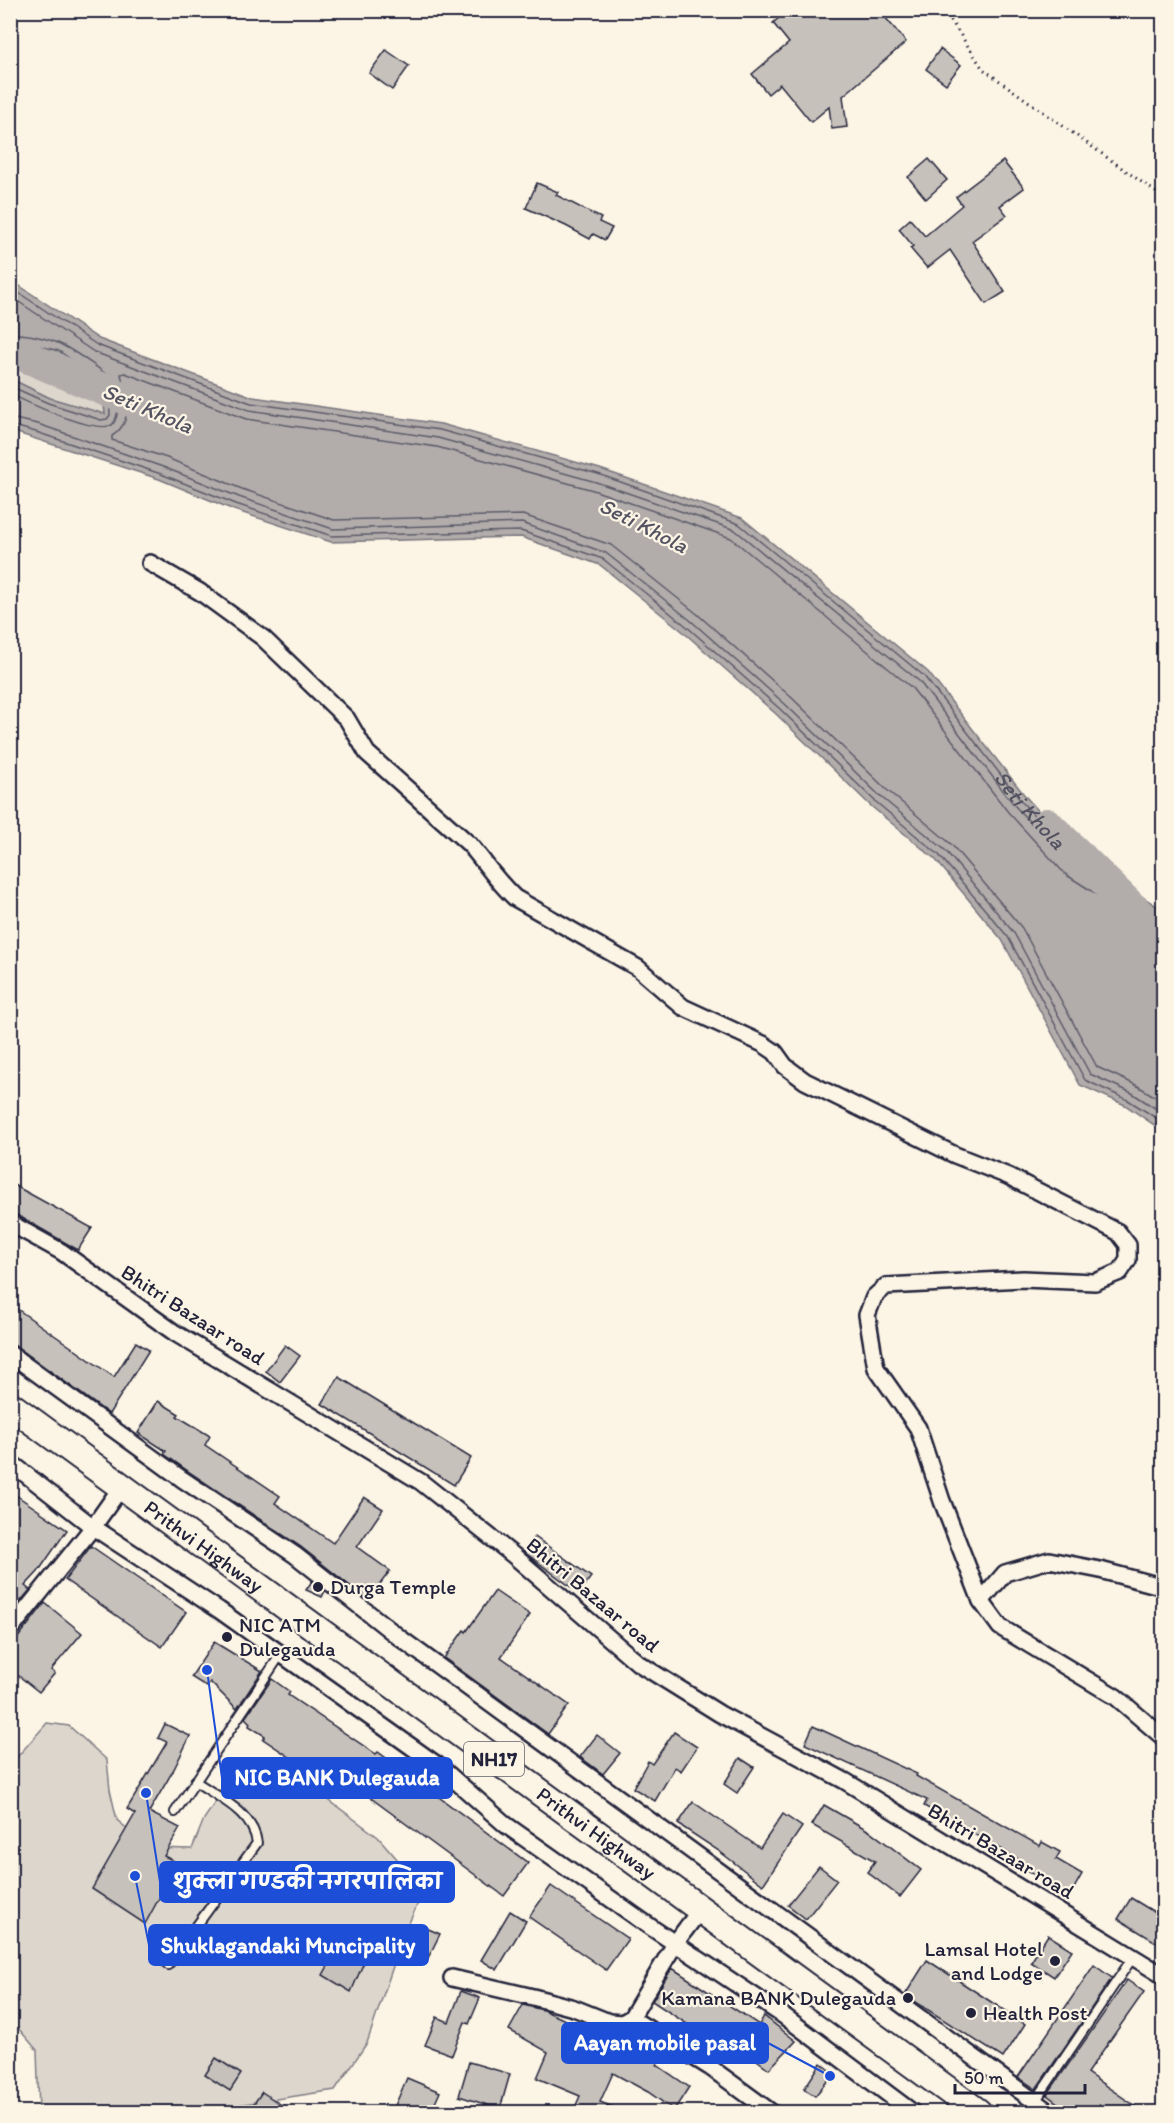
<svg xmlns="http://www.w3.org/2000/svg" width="1174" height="2123" font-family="Itim,'Playpen Sans Deva',sans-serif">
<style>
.green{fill:#dcd6cc;stroke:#7f7c84;stroke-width:1.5}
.water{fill:#b2adab;stroke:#78757e;stroke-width:1.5}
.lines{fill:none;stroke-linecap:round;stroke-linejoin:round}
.shore{stroke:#5c5a68;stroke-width:1.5}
.river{stroke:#b2adab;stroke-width:32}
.building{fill:#c6c1bb;stroke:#22223b;stroke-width:1.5}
.service-casing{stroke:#22223b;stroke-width:12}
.minor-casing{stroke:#22223b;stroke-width:20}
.trunk-casing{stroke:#22223b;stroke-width:30}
.path{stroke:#22223b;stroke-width:3;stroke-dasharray:1.5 4.5;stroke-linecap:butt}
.service{stroke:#fcf5e5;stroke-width:8}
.minor{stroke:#fcf5e5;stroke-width:15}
.trunk{stroke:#fcf5e5;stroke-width:26}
.poi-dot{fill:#22223b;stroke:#fcf5e5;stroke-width:2}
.labels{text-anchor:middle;stroke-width:4.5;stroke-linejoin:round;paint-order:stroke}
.shield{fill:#fcf5e5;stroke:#63616e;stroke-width:1.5}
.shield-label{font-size:20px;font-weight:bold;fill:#22223b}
.street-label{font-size:21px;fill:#22223b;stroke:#fcf5e5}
.poi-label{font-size:21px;fill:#22223b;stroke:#fcf5e5;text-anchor:start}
.water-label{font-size:22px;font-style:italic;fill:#545362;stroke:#fcf5e5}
.leader{fill:none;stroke:#1d4ed8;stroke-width:2}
.callout-dot{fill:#1d4ed8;stroke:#fcf5e5;stroke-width:2}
.callout{fill:#1d4ed8;stroke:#1d4ed8;stroke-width:2}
.callout-label{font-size:22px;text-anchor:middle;font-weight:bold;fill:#fff}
</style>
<rect width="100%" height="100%" fill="#fcf5e5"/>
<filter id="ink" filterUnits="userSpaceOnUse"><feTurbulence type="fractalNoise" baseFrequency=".0167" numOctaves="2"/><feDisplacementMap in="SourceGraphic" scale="12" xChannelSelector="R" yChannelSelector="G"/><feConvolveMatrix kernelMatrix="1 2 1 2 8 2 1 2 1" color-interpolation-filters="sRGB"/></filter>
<g filter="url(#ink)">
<g class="green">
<path d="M17 347 57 357 103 390 105 415 50 398 11 379V351Z"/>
<path d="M47 1723 69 1726 107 1760 110 1790 117 1820 150 1848 192 1849 204 1819 241 1764 287 1769 378 1837 424 1890 404 1934 367 2043 335 2090 237 2105 231 2112H39L37 2050 11 2020 10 1765Z"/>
</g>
<path class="water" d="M11 280 99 339 253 397 441 424 600 469 742 518 928 672 1026 797 1081 858 1163 910V1131L1125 1105 1080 1085 1002 940 935 859 872 807 776 714 681 630 600 565 521 537 331 542 234 510 159 479 11 431V379L50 398 105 414 103 390 57 357 17 347 11 351Z"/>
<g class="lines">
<g class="shore">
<path id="s1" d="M10 287 97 345 251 403 440 430 598 474 739 524 924 676 1021 801 1077 862 1158 914 1164 915"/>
<path d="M10 296 94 352 249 410 438 438 596 482 735 530 919 681 1015 806 1071 867 1155 920 1164 922"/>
<path d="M10 335C21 331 54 340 64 346 75 352 106 372 113 381 120 390 120 417 112 425 94 434 29 403 10 394"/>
<path d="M10 344 19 341 59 351 106 384 109 390 110 415 107 419 101 420 48 403 10 386"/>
<path d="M10 418 38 424 163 467 239 497 333 529 522 523 606 553 690 620 785 704 881 797 945 850 1014 933 1090 1074 1132 1093 1164 1114"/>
<path d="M10 425 36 432 161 474 236 504 332 536 521 531 603 559 685 625 780 709 876 802 939 855 1008 937 1085 1080 1128 1100 1164 1123"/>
<path d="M1164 931 1150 928 1065 874 1008 812 912 688 731 538 593 490 437 447 246 419 125 373 121 374C126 396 135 421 112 436V440L167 458 242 489 334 520 523 515 611 545 696 613 791 697 887 790 951 844 1022 928 1097 1067 1136 1085 1164 1102"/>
</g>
<g class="river">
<path d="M10 350 138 404"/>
<path d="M1047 824 1164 939"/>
</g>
</g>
<g class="building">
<path d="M788 10H879L906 42 843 96 847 127 832 129 829 107 811 122 780 84 768 94 752 74 789 43 773 23Z"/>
<path d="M940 49 961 65 946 84 926 69Z"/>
<path d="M386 50 409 66 392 90 369 73Z"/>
<path d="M929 159 947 180 926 199 908 177Z"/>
<path d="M1003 161 1024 188 1000 206 1007 215 972 241 1005 292 986 304 950 250 927 268 910 248 913 246 899 229 910 219 925 236 962 205 956 197Z"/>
<path d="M537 183 558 192 556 195 601 218 599 222 612 228 605 240 593 234 590 239 566 226 526 208Z"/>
<path d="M10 1183 92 1228 78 1250 10 1211Z"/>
<path d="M10 1304 114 1377 136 1342 149 1350 109 1414 16 1346 10 1344Z"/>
<path d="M285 1345 300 1356 280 1382 266 1371Z"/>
<path d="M339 1377 471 1458 454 1485 322 1404Z"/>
<path d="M158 1401 179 1414 177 1416 210 1436 205 1445 280 1496 275 1503 333 1543 364 1497 383 1509 357 1547 390 1571 368 1600 301 1547 188 1471 164 1454 166 1451 138 1433Z"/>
<path d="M10 1491 67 1530 38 1572 25 1586 30 1590 10 1614Z"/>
<path d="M535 1537 591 1577 579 1593 524 1552Z"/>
<path d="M91 1546 186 1612 162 1647 65 1580Z"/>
<path d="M312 1581 325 1591 322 1597 306 1590Z"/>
<path d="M495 1591 530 1615 501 1657 569 1705 548 1734 444 1658 464 1630 466 1632Z"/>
<path d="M45 1603 82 1633 51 1670 55 1673 39 1692 10 1669V1648Z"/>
<path d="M214 1642 262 1671 237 1709 210 1682 207 1687 191 1677Z"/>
<path d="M272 1679 290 1692 288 1695 376 1754 378 1752 528 1863 504 1896 349 1782 342 1792 263 1739 265 1736 249 1726 250 1723 245 1718Z"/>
<path d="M165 1724 190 1736 174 1769 149 1812 180 1828 164 1856 178 1863 145 1924 92 1889 135 1814 127 1809 167 1742 158 1738Z"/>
<path d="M813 1726 917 1774 916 1776 1040 1846 1042 1842 1060 1852 1056 1859 1082 1874 1068 1899 1053 1890 1055 1887 1026 1870 1029 1865 924 1806 927 1800 805 1744Z"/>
<path d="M674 1732 697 1747 681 1771 675 1767 655 1801 633 1788 648 1761 652 1764Z"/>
<path d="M597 1735 620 1753 603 1774 580 1757Z"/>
<path d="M740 1758 754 1767 737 1793 724 1784Z"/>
<path d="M693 1802 760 1848 783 1814 802 1827 763 1885 719 1851 678 1824Z"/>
<path d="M824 1805 871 1832 921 1870 900 1897 867 1872 875 1861 812 1825Z"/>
<path d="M819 1866 837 1880 806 1919 788 1905Z"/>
<path d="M551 1886 628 1939 606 1970 529 1917Z"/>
<path d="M1131 1898 1164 1918V1947L1118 1919Z"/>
<path d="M510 1911 526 1921 497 1970 481 1960Z"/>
<path d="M426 1928 440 1934 428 1958 414 1952Z"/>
<path d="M1048 1935 1072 1950 1054 1977 1031 1962Z"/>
<path d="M339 1947 353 1951 364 1962 351 1992 323 1975Z"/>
<path d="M927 1960 1025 2024 1003 2058 905 1995Z"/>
<path d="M1094 1965 1112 1978 1036 2089 1018 2077Z"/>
<path d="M672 1968 759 2025 764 2016 796 2041 769 2069 734 2043 728 2051 652 2001Z"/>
<path d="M1127 1980 1144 1992 1087 2073 1144 2112H1070L1047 2095Z"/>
<path d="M461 1991 480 1998 469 2024 465 2022 452 2055 425 2045 437 2017 449 2022Z"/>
<path d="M523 2005 543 2010 561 2018 632 2053 638 2043 662 2056 657 2065 689 2087 674 2110 648 2092 613 2073 600 2102 626 2112H573L580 2096 537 2078 548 2052 509 2030Z"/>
<path d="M216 2058 241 2074 230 2091 205 2075Z"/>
<path d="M469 2062 510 2074 500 2109 459 2096Z"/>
<path d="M821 2063 834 2073 815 2096 804 2089Z"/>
<path d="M407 2078 440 2092 431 2112H405L394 2108Z"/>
<path d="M262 2092 292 2112H248Z"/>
</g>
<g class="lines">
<defs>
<g id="service">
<path d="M175 1812 281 1654"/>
<path d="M168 1965 257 1843C253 1812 219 1798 195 1781"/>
<path d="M1028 2112 1133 1957"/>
</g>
<g id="minor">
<path d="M150 563 200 592 263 638 347 719 367 753 469 844C485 862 497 882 515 898L638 968 683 1007 763 1044 775 1052 785 1066 805 1081 955 1155 1008 1176 1118 1232 1128 1245V1260L1120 1272 1095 1282 1023 1279 886 1286 874 1297 867 1315 876 1368 918 1428 942 1501 981 1601 1005 1573 1049 1560 1100 1570 1164 1587"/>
<path d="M10 1223 62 1252 175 1333 421 1482 513 1555 638 1663 720 1714 845 1781 1164 1976"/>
<path d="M10 1354 182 1479 295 1555 400 1638 1049 2112"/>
<path d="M10 1462 93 1527 219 1610 440 1767 506 1825 652 1928 784 2016 912 2112"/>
<path d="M981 1601 1000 1627 1116 1697 1164 1738"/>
<path d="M10 1630 93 1527 122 1486"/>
<path d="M452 1978 533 1997 574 2008 609 2022 622 2023 631 2018 676 1942 700 1910"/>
<path d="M631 2018 711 2068 771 2112"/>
</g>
<g id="trunk">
<path id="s2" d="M10 1405 978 2112"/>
</g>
</defs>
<use href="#service" class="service-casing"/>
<use href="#minor" class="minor-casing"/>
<use href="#trunk" class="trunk-casing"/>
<path class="path" d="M944 10 983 69 1164 198"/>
<use href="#service" class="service"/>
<use href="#minor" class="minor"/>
<use href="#trunk" class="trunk"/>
</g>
</g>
<g class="poi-dot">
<circle cx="318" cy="1587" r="6"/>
<circle cx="227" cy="1637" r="6"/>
<circle cx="1055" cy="1961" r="6"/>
<circle cx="908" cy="1998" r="6"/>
<circle cx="971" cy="2013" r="6"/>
</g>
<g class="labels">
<rect class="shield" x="464" y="1742" width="60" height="34" rx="4.5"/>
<g class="shield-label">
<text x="494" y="1766">NH17</text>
</g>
<g class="street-label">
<text transform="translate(193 1315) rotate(33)" y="7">Bhitri Bazaar road</text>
<text dy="7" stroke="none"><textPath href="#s2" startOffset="240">Prithvi Highway</textPath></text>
<text transform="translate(593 1595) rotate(40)" y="7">Bhitri Bazaar road</text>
<text dy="7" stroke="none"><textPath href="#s2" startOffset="726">Prithvi Highway</textPath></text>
<text transform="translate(1001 1851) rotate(31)" y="7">Bhitri Bazaar road</text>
</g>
<g class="poi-label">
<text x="330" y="1594">Durga Temple</text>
<text x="239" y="1632">NIC ATM<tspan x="239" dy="24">Dulegauda</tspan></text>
<text x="1043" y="1956" text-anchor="end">Lamsal Hotel<tspan x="1043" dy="24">and Lodge</tspan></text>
<text x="896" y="2005" text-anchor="end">Kamana BANK Dulegauda</text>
<text x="983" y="2020">Health Post</text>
</g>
<g class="water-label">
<text transform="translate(148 408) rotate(23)" y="8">Seti Khola</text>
<text transform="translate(644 525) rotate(27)" y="8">Seti Khola</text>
<text dy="8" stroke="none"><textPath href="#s1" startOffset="1184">Seti Khola</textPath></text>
</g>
</g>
<path class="leader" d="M207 1670L222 1778M146 1793L160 1882M135 1876L149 1945M830 2076L768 2043"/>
<g class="callout-dot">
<circle cx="207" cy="1670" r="6"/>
<circle cx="146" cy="1793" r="6"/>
<circle cx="135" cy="1876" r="6"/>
<circle cx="830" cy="2076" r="6"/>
</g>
<g class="callout">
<rect x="222" y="1758" width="230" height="40" rx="6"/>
<rect x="160" y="1862" width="294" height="40" rx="6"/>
<rect x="149" y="1925" width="279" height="40" rx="6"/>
<rect x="562" y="2023" width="206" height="40" rx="6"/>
</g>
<g class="callout-label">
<text x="337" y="1785">NIC BANK Dulegauda</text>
<text x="307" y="1889">शुक्ला गण्डकी नगरपालिका</text>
<text x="288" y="1953">Shuklagandaki Muncipality</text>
<text x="665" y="2050">Aayan mobile pasal</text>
</g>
<rect width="1174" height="2123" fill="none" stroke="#fcf5e5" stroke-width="36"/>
<rect x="18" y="18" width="1138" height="2087" fill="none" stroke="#22223b" stroke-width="2" filter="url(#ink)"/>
<path d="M955 2084v9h130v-9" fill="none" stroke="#22223b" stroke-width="3"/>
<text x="964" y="2084" font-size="18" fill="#22223b" stroke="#fcf5e5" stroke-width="4.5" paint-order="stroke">50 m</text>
</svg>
